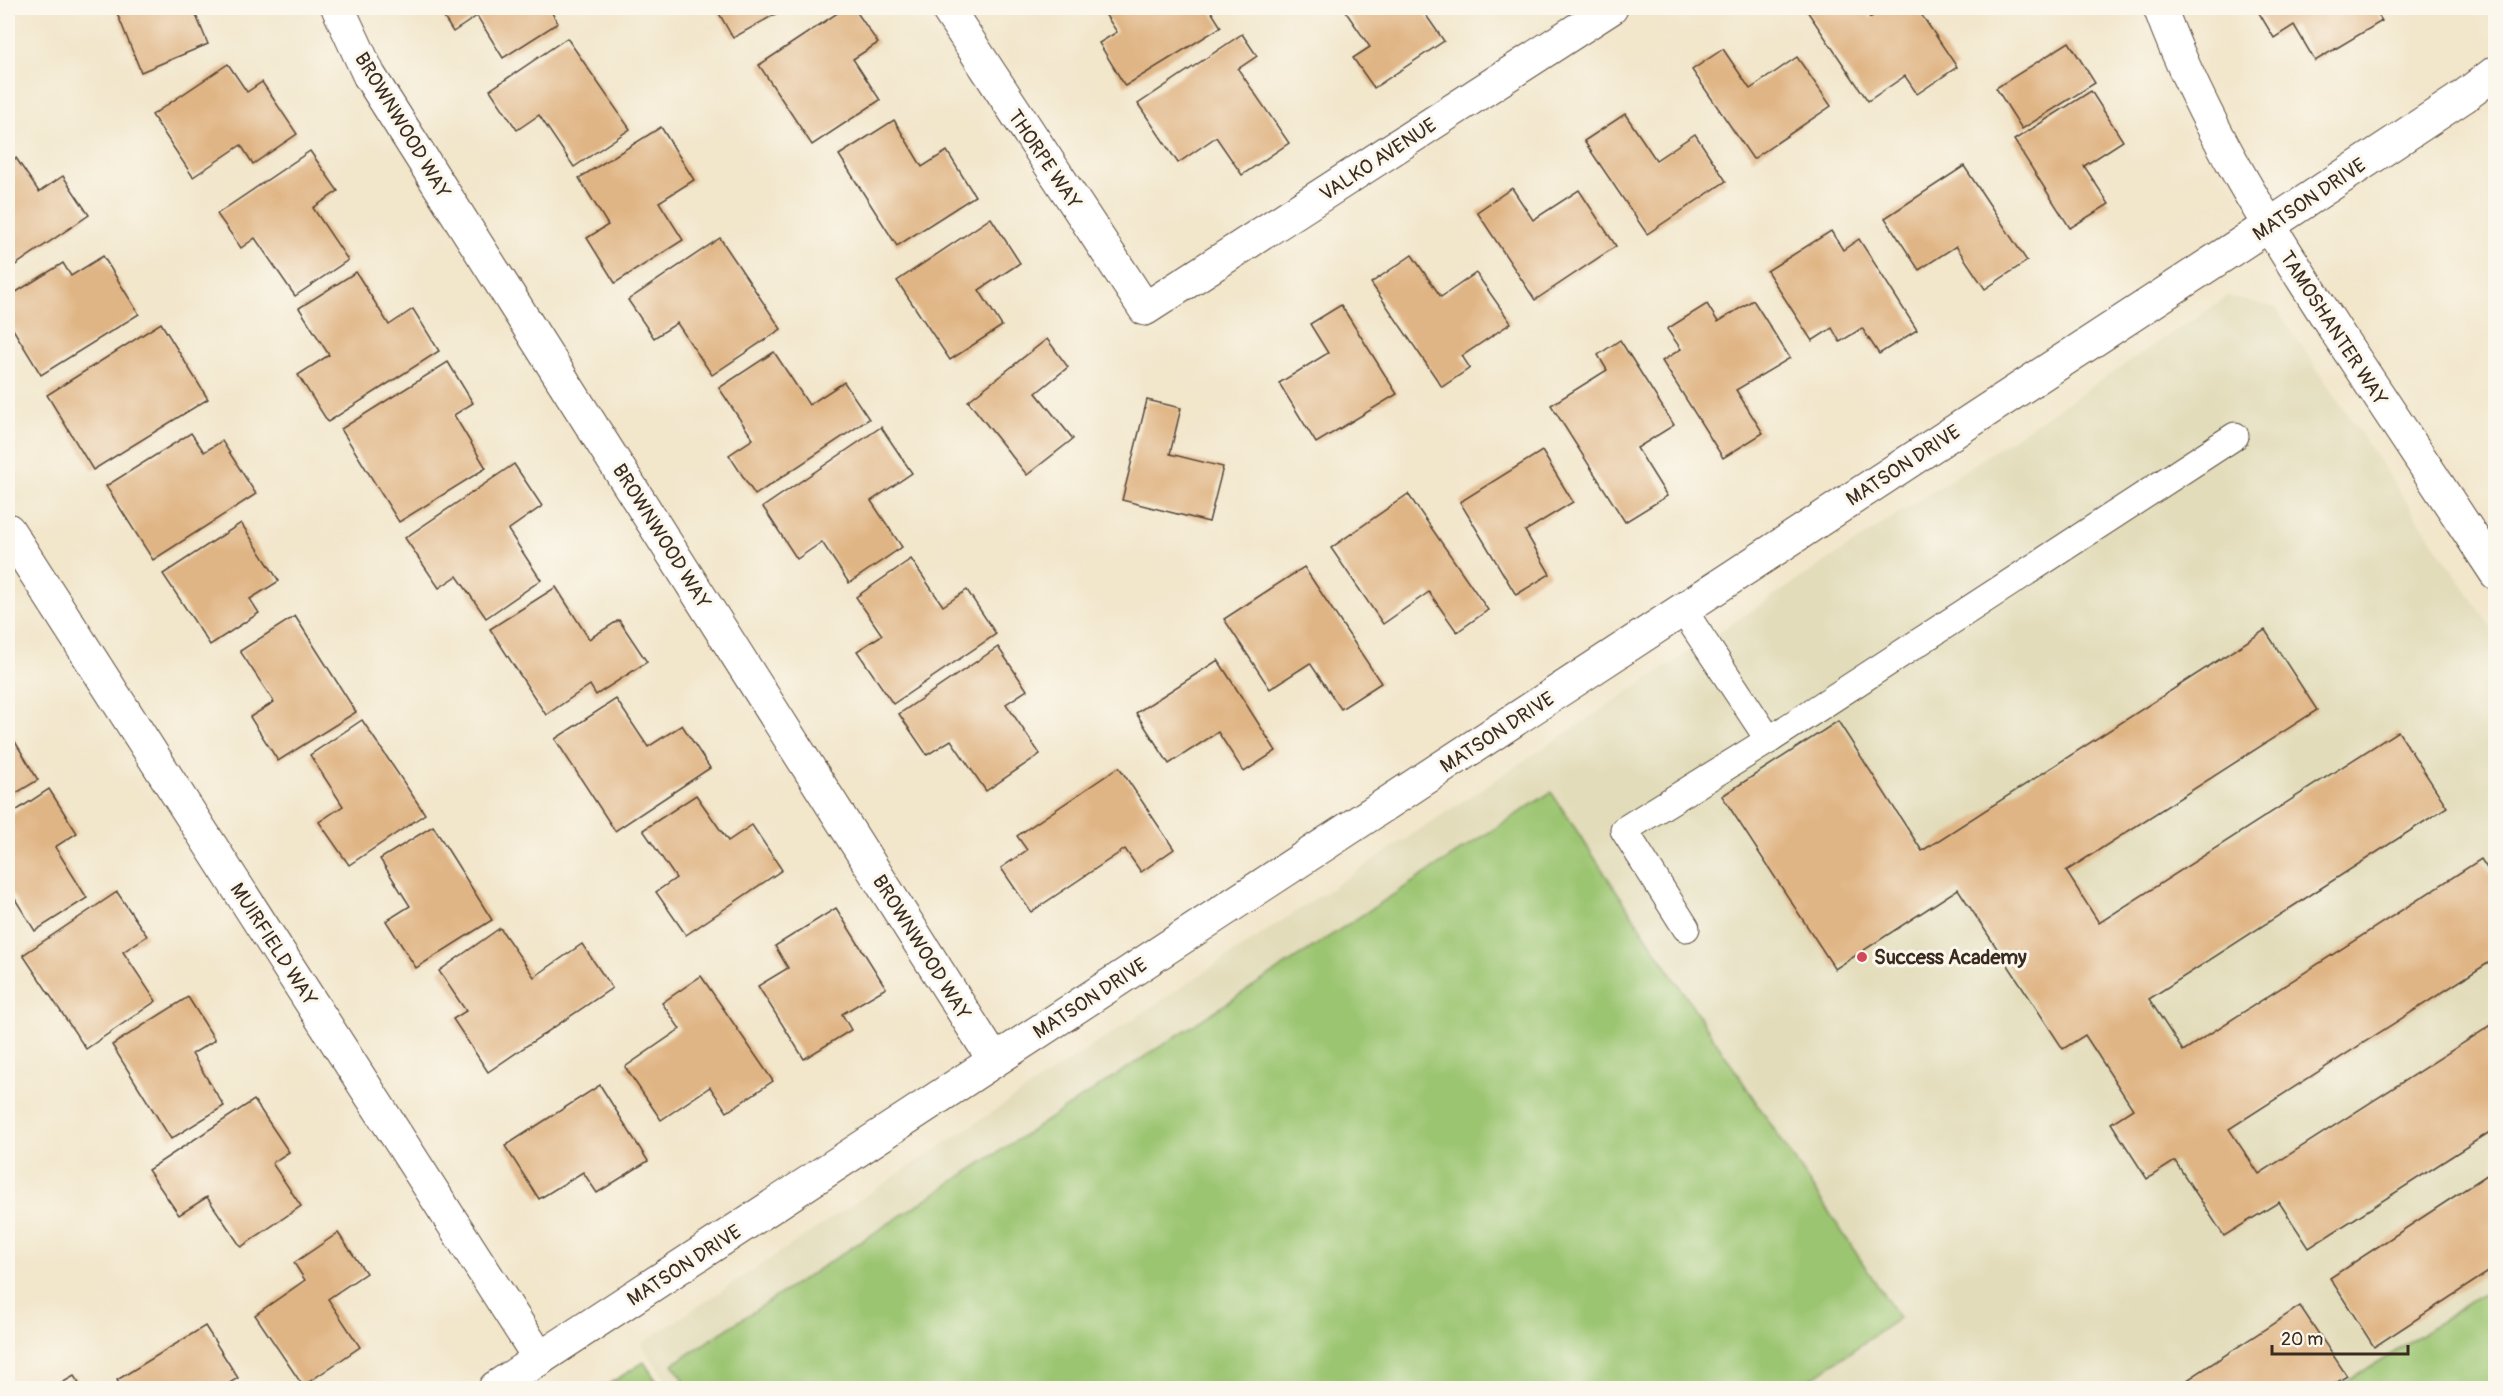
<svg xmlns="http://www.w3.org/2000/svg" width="2503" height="1396" font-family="Pangolin,sans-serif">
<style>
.built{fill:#e2dcba}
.green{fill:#9bc571;stroke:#6b7848;stroke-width:1.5}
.building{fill:#e0b585}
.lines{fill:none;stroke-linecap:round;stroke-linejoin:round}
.service-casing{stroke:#564638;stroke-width:29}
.minor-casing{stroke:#564638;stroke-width:35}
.service{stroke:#fff;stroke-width:27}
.minor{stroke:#fff;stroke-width:33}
.poi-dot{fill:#d1495b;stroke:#fbf7ec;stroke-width:2}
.labels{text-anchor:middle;stroke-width:6;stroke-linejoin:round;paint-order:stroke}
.street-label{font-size:20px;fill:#3b2a1e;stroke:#fbf7ec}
.poi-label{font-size:20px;font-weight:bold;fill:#3b2a1e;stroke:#fbf7ec;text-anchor:start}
</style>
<rect width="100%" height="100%" fill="#fbf7ec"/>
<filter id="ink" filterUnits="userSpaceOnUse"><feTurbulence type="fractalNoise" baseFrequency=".0167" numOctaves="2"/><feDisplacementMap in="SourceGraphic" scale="12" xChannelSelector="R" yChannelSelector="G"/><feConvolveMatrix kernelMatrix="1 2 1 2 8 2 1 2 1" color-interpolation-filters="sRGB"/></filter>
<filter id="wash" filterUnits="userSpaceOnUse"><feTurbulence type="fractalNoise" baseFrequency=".008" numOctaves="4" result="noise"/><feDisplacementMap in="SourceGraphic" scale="24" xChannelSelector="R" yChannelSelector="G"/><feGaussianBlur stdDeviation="1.35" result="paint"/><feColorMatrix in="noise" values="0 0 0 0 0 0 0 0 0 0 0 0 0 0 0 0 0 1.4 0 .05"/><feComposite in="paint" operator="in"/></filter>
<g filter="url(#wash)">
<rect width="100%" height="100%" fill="#f2e6cb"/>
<path class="built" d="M2228 296 2276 308 2495 633V1388H671L641 1344Z"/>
<g class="green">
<path d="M1551 792 1899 1318 1798 1388H689L673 1364Z"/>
<path d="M2495 1286V1388H2337Z"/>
<path d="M644 1362 661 1388H602Z"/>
</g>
<g id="blocks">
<g class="building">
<path d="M115 8H193L208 44 141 72Z"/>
<path d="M438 8H549L558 23 503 58 477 16 453 32Z"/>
<path d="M716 8H786L733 38Z"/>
<path d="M845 8H854L878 43 853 59 880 100 812 145 759 65Z"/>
<path d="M1101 8H1209L1221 27 1125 86 1099 43 1117 32Z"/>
<path d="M1343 8H1421L1444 41 1374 88 1353 58 1370 47Z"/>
<path d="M1805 8H1864L1870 18 1885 8H1917L1957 67 1917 94 1905 76 1868 101Z"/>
<path d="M2256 8H2374L2382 21 2315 61 2294 25 2274 38Z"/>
<path d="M1242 34 1257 56 1238 69 1289 143 1242 175 1216 137 1178 163 1138 104Z"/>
<path d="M567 38 630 129 574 167 539 115 517 130 490 90Z"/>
<path d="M2069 42 2095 83 2022 129 1996 88Z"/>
<path d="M1723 49 1750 89 1797 57 1831 106 1753 159 1692 70Z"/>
<path d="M228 64 247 92 262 82 297 134 253 164 241 145 193 177 152 115Z"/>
<path d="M2091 91 2123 141 2084 166 2109 204 2070 228 2014 140Z"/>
<path d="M1625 114 1656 160 1695 134 1726 181 1647 234 1584 141Z"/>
<path d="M894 120 922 167 947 151 975 196 897 246 839 155Z"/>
<path d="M661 127 694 180 659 202 683 240 615 283 587 238 608 225 579 178Z"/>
<path d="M310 151 338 191 313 208 348 260 295 296 255 238 241 248 217 214Z"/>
<path d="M16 158 39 192 63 176 89 215 8 270V163Z"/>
<path d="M1964 166 2027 261 1985 289 1956 246 1919 270 1885 218Z"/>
<path d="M1512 188 1533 220 1579 190 1616 246 1535 300 1477 212Z"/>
<path d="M991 218 1020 263 979 290 1002 326 950 360 897 281Z"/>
<path d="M1831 231 1843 250 1859 239 1917 330 1879 354 1862 328 1840 342 1832 328 1812 341 1767 271Z"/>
<path d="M720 238 781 329 712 375 677 323 654 338 628 300Z"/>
<path d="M1412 255 1441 297 1476 273 1511 323 1462 356 1470 368 1442 387 1371 283Z"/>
<path d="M103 256 139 314 41 375 8 321V297L63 263 71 276Z"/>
<path d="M356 272 389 325 413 309 439 351 328 422 298 375 329 355 299 308Z"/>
<path d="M1753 300 1790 358 1736 390 1763 433 1723 458 1662 361 1681 349 1667 329 1707 304 1718 322Z"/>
<path d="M1341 305 1397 394 1316 443 1279 383 1328 353 1310 324Z"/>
<path d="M161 323 208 399 93 470 47 395Z"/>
<path d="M1047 339 1068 367 1036 393 1073 439 1027 475 968 401Z"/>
<path d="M1620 340 1674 425 1637 448 1667 496 1625 522 1551 405 1607 370 1598 355Z"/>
<path d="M774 352 809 405 844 382 869 419 755 495 729 455 753 439 719 388Z"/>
<path d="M448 362 473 403 454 415 486 468 399 522 341 429Z"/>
<path d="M1147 400 1181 408 1170 454 1223 467 1209 522 1122 500Z"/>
<path d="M881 427 912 473 871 501 902 547 849 583 822 542 797 559 763 507Z"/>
<path d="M191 433 204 452 222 441 256 494 153 560 106 486Z"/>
<path d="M1542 451 1573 502 1525 531 1550 574 1516 595 1460 502Z"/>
<path d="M514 464 542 506 508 530 541 580 486 618 457 576 439 588 405 538Z"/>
<path d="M1408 494 1488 610 1457 632 1429 592 1383 624 1331 548Z"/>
<path d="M241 523 279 581 250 599 259 613 210 645 163 574Z"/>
<path d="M911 559 943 606 967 590 996 634 893 704 857 651 882 635 856 597Z"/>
<path d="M1304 567 1381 683 1341 709 1310 663 1270 689 1224 619Z"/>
<path d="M556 587 589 639 619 620 647 662 596 695 590 685 546 715 490 629Z"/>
<path d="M295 616 356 712 278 761 250 717 274 702 240 651Z"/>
<path d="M2265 630 2317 710 2066 871 2099 923 2398 731 2447 807 2149 999 2183 1051 2481 859 2496 882V958L2229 1129 2259 1174 2496 1022V1128L2309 1248 2279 1202 2224 1236 2175 1161 2147 1179 2111 1123 2133 1109 2085 1035 2063 1049 1958 889 1835 969 1722 796 1838 721 1922 851Z"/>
<path d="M998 647 1027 690 1006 704 1040 754 986 791 951 740 927 755 899 714Z"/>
<path d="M1218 660 1276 751 1244 772 1218 732 1169 764 1136 713Z"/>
<path d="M616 699 648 747 682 725 710 768 615 831 555 739Z"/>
<path d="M362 720 425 814 349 865 319 822 343 806 310 755Z"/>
<path d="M11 735 38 780 8 798V737Z"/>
<path d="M1119 767 1174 849 1141 872 1125 849 1031 912 1001 868 1027 850 1017 836Z"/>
<path d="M49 789 77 833 55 847 87 898 35 931 8 888V816Z"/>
<path d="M696 795 728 841 752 825 782 870 686 935 656 892 676 878 643 830Z"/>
<path d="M433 826 492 920 416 968 386 921 410 906 380 859Z"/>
<path d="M117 892 147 936 123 952 156 1001 86 1049 23 955Z"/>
<path d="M836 908 886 988 842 1014 851 1030 804 1059 758 986 788 968 775 946Z"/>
<path d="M500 928 534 977 582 944 612 988 488 1072 453 1019 466 1011 439 971Z"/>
<path d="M701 976 773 1081 727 1112 710 1087 661 1120 625 1067 680 1029 662 1003Z"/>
<path d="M188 997 215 1040 192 1054 224 1106 171 1139 112 1045Z"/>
<path d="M600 1085 648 1161 597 1193 583 1172 539 1199 505 1146Z"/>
<path d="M254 1100 289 1152 272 1163 301 1206 241 1247 207 1197 179 1215 148 1170Z"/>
<path d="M2496 1169V1267L2374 1347 2330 1278Z"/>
<path d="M338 1233 366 1273 328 1299 360 1347 303 1386 255 1315 305 1280 294 1263Z"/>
<path d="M2300 1306 2347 1376 2328 1388H2175Z"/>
<path d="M205 1326 238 1378 221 1388H122L117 1380Z"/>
<path d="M74 1376 82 1388H53Z"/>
</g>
</g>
</g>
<g filter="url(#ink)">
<use href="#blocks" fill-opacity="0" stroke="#564638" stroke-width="1.5"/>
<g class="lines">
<defs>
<g id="service">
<path d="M1683 610 1769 740 1624 830 1686 928"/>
<path d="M1769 740 2235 436"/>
</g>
<g id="minor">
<path d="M338 8 369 75 994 1060"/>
<path d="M947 8 1145 309 1611 8"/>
<path d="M2160 8C2203 125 2270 229 2338 334 2391 413 2443 493 2496 573"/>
<path d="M8 530 540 1359"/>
<path d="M495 1388 2268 226 2463 97 2496 72"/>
</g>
</defs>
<use href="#service" class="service-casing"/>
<use href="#minor" class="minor-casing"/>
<use href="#service" class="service"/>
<use href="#minor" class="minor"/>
</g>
</g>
<circle class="poi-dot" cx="1862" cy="957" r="6"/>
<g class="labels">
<g class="street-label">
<text transform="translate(403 125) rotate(59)" y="7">BROWNWOOD WAY</text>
<text transform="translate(1045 159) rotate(56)" y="7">THORPE WAY</text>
<text transform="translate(1378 159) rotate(-33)" y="7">VALKO AVENUE</text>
<text transform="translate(2309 199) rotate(-34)" y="7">MATSON DRIVE</text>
<text transform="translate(2334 328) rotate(57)" y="7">TAMOSHANTER WAY</text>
<text transform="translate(1903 465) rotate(-33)" y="7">MATSON DRIVE</text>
<text transform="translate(662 536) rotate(58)" y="7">BROWNWOOD WAY</text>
<text transform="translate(1497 732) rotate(-33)" y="7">MATSON DRIVE</text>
<text transform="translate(274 944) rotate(57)" y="7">MUIRFIELD WAY</text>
<text transform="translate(922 947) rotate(58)" y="7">BROWNWOOD WAY</text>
<text transform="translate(1090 998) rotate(-33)" y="7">MATSON DRIVE</text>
<text transform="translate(684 1265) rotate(-33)" y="7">MATSON DRIVE</text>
</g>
<g class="poi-label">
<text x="1874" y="964">Success Academy</text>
</g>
</g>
<rect width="2503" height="1396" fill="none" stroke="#fbf7ec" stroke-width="30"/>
<path d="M2272 1345v9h136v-9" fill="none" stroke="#3b2a1e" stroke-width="3"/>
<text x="2281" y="1345" font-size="18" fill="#3b2a1e" stroke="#fbf7ec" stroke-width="4.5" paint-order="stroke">20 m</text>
</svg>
